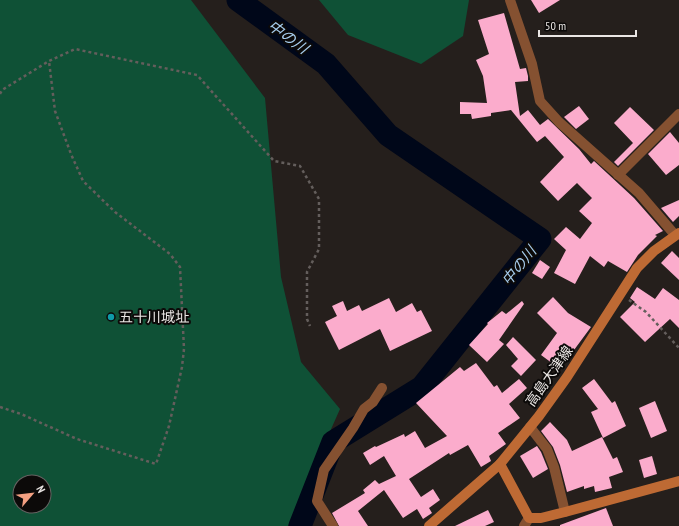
<svg xmlns="http://www.w3.org/2000/svg" width="679" height="526" font-family="'PT Sans Narrow','Noto Sans JP',sans-serif">
<style>
.green{fill:#0f5136;fill-rule:evenodd}
.lines{fill:none;stroke-linecap:round;stroke-linejoin:round}
.river{stroke:#000719;stroke-width:23}
.building{fill:#fbaccc}
.path{stroke:#645e5c;stroke-width:2.5;stroke-dasharray:3 3;stroke-linecap:butt}
.street{stroke:#855131;stroke-width:10}
.secondary{stroke:#be6a34;stroke-width:10}
.culture-dot{fill:#0f9aa8;stroke:#0c0a09;stroke-width:1.5}
.labels{text-anchor:middle;stroke-width:4;stroke-linejoin:round;paint-order:stroke}
.poi-label{font-size:14px;fill:#eae6e4;stroke:#0c0a09;text-anchor:start}
.street-label{font-size:14px;fill:#eae6e4;stroke:#0c0a09}
.water-label{font-size:15px;font-style:italic;fill:#a6cced;stroke:#0c0a09}
</style>
<rect width="100%" height="100%" fill="#251f1c"/>
<g class="green">
<path d="M0 0H191L265 98 281 277 301 362 340 409 288 526H0ZM20 482H44V506H20Z"/>
<path d="M319 0H469L463 36 421 64 348 35Z"/>
</g>
<g class="lines">
<path class="river" d="M238 0 326 64 388 135 540 239 422 387 333 442 300 526"/>
</g>
<g class="building">
<path d="M531 0H560L539 13Z"/>
<path d="M504 13 520 69 526 68 528 76V81L515 82 520 116 528 110 540 125 548 119 579 149 591 164 594 161 634 198 663 231 655 235 657 236 638 255 627 272 608 261 604 267 590 256 575 284 554 273 566 250 554 239 566 227 580 239 592 223 579 211 592 198 577 183 558 201 540 182 564 157 545 136 537 142 511 110 491 113V116L472 119 471 114H460V102L487 103 483 76 476 60 489 54 478 20Z"/>
<path d="M579 106 589 119 576 129 564 117Z"/>
<path d="M630 107 654 130 618 166 614 162 633 143 614 123Z"/>
<path d="M670 132 679 143V165L666 175 648 154Z"/>
<path d="M679 200V216L673 222 661 208Z"/>
<path d="M672 251 679 258V280L661 263Z"/>
<path d="M540 260 550 267 542 279 532 273Z"/>
<path d="M637 287 655 299 663 288 679 300V328L670 319 645 342 620 317 635 302 630 298Z"/>
<path d="M553 297 568 313 591 327 560 369 541 355 557 333 537 313Z"/>
<path d="M389 298 396 312 412 303 417 312 421 310 432 331 390 351 380 329 339 350 325 322 337 316 332 306 343 301 347 311 359 305 362 311Z"/>
<path d="M522 301 524 304 499 340 504 344 487 362 469 345 488 324 487 323 502 311 506 314Z"/>
<path d="M513 337 536 360 521 376 511 366 518 359 506 345Z"/>
<path d="M476 363 494 387 497 385 502 393 519 379 527 388 509 404 520 418 498 433 506 444 489 456 491 461 481 467 468 445 450 455 449 453 409 479 421 497 433 489 440 500 429 508 432 513 423 519 417 509 403 518 384 490 358 511 368 526H339L332 513 365 493 363 490 375 480 379 484 396 476 384 456 370 465 363 453 375 446 376 447 404 434 405 437 415 431 425 448 447 436 416 403 460 367 464 371Z"/>
<path d="M594 379 612 403 615 401 626 426 603 438 591 412 598 409 582 388Z"/>
<path d="M655 401 667 431 651 438 639 408Z"/>
<path d="M550 422 567 440 572 451 602 437 613 459 617 457 623 472 609 477 612 488 595 492 594 486 584 489V486L567 492 560 465 553 447 541 431Z"/>
<path d="M537 446 541 452 548 469 533 478 520 456Z"/>
<path d="M652 456 657 474 644 478 639 460Z"/>
<path d="M606 508 613 526H560V525Z"/>
<path d="M488 510 494 522 485 526H455Z"/>
</g>
<g class="lines">
<g class="path">
<path d="M0 94 2 90 49 61 75 49 197 75 274 161 300 166 319 199V249L307 272V319L310 326"/>
<path d="M629 300 646 312 679 348"/>
<path d="M0 407 21 414 77 439 156 464 169 426 182 367 184 349 180 267 170 254 115 212 83 181 71 154 55 111 49 61"/>
</g>
<g class="street">
<path d="M510 0 532 64 540 101 559 122 639 193 675 235"/>
<path d="M618 175 679 114"/>
<path d="M530 427 547 449 554 467 565 512"/>
<path d="M333 526 317 501 324 470 353 428 364 409 373 402 382 388"/>
<path d="M524 526 529 518"/>
</g>
<g class="secondary">
<path d="M500 464 529 518H541L565 512 679 481"/>
<path d="M429 526 500 464 539 416 567 377 637 268 654 251 679 233"/>
</g>
</g>
<circle class="culture-dot" cx="111" cy="317" r="4"/>
<g class="labels">
<g class="poi-label">
<text x="119" y="322">五十川城址</text>
</g>
<g class="street-label">
<text transform="translate(549 376) rotate(-55)" y="5">高島大津線</text>
</g>
<g class="water-label">
<text transform="translate(288 37) rotate(36)" y="5">中の川</text>
<text transform="translate(519 266) rotate(-51)" y="5">中の川</text>
</g>
</g>
<g transform="translate(32 494) rotate(62)"><circle r="19" fill="#0c0a09" stroke="#656261"/>
<path d="M0-3L7 15L0 10L-7 15Z" fill="#f3a082"/>
<text y="-6" font-size="11" font-weight="bold" text-anchor="middle" fill="#eae6e4">N</text>
</g>
<path d="M539 30v6h97v-6" fill="none" stroke="#eae6e4" stroke-width="2"/>
<text x="545" y="30" font-size="12" fill="#eae6e4" stroke="#0c0a09" stroke-width="3" paint-order="stroke">50 m</text>
</svg>
